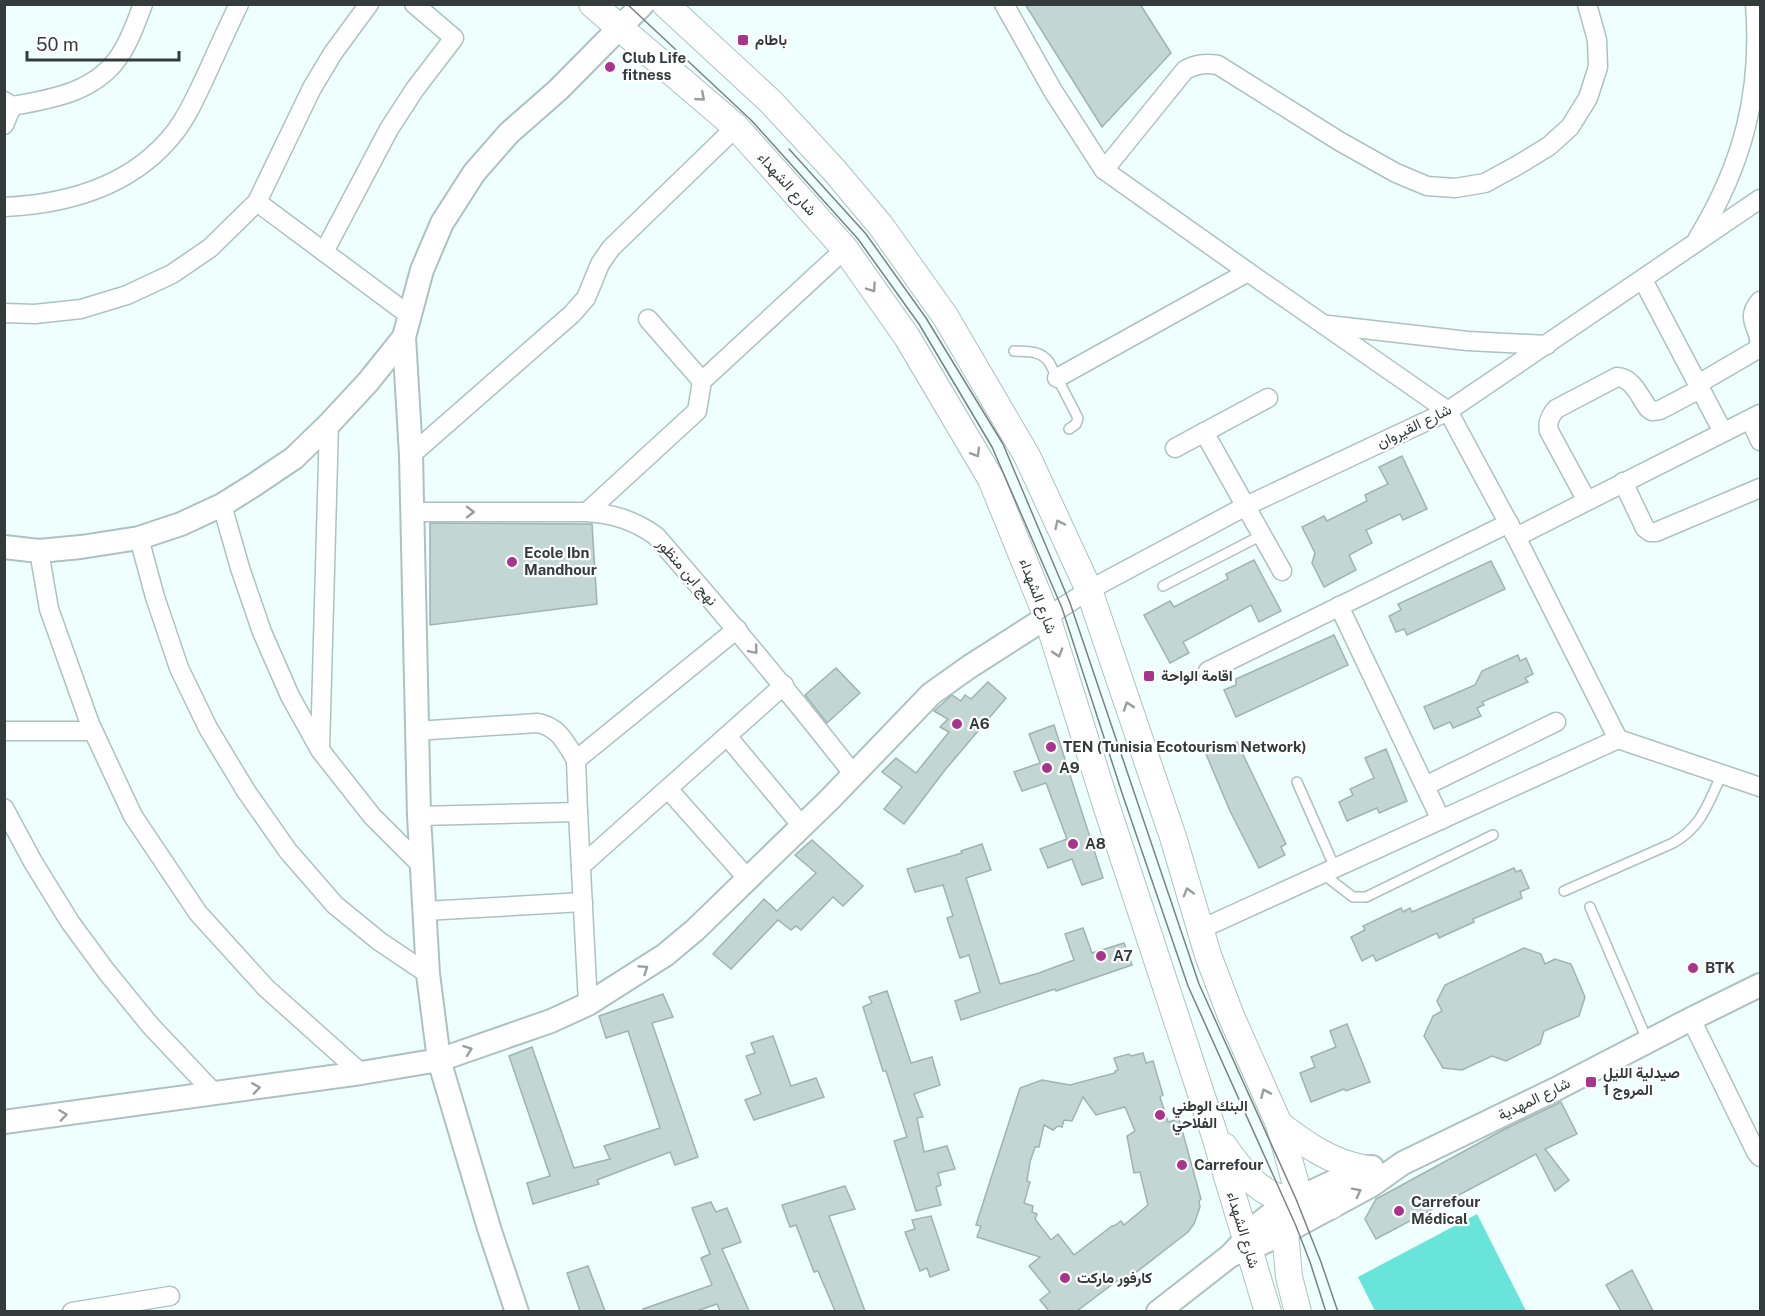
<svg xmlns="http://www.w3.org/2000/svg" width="1765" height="1316" font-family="'Public Sans',Vazirmatn,sans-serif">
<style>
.green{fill:#69e4db}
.building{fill:#c2d7d4;stroke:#9fb3b1;stroke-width:1.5;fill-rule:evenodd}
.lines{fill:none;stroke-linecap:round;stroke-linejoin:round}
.service-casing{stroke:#adc2c0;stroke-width:12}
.minor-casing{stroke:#adc2c0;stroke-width:21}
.tertiary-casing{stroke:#adc2c0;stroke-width:26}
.secondary-casing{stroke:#adc2c0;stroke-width:28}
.service{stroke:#fff;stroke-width:9}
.minor{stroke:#fff;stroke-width:18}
.tertiary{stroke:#fff;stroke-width:22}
.secondary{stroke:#fff;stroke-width:26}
.tram{stroke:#778382;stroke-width:1.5}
.oneway{stroke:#999e9d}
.poi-dot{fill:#a9348c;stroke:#fff;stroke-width:2}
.labels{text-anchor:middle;stroke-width:4.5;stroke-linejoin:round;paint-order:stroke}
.poi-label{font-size:15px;font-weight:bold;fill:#333c3b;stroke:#fff;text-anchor:start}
.street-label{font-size:15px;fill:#333c3b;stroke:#fff}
</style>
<rect width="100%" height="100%" fill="#eefffd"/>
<path class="green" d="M1477 1214 1526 1311H1375L1358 1277Z"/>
<g class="building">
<path d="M1025 4H1140L1171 53 1102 127Z"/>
<path d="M1402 456 1427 509 1403 520 1400 514 1366 530 1372 543 1349 555 1356 570 1324 587 1312 563 1315 553 1302 527 1324 516 1327 521 1367 501 1365 495 1388 484 1379 467Z"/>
<path d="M430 523 592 524 597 604 430 625Z"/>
<path d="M1254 560 1281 611 1259 622 1251 605 1183 642 1189 653 1170 663 1144 615 1170 601 1174 607 1228 579 1226 574Z"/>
<path d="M1491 561 1505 589 1407 635 1404 629 1396 632 1389 616 1401 610 1398 604Z"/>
<path d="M1334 635 1348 665 1236 717 1224 690 1236 685V679Z"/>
<path d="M1518 655 1520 661 1526 658 1533 674 1525 678 1528 682 1482 702 1484 705 1477 708 1481 716 1453 728 1450 722 1434 729 1424 707 1475 685 1482 671Z"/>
<path d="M836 668 860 693 827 723 805 695Z"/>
<path d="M988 682 1006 698 945 770 904 824 884 809 902 787 882 772 896 758 916 773 949 732 940 727 948 719 934 711 952 695 961 701 965 695 971 699Z"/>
<path d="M1054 725 1103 878 1082 885 1072 859 1048 868 1040 849 1067 839 1046 783 1022 791 1014 772 1040 763 1029 734Z"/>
<path d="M1237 742 1286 844 1281 847 1285 855 1259 868 1230 811 1206 754Z"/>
<path d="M1386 749 1407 801 1379 813 1377 808 1347 821 1339 802 1353 795 1350 789 1374 778 1365 758Z"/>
<path d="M812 840 863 886 843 906 833 897 801 930 796 926 791 930 778 920 731 969 713 954 764 899 777 911 816 873 795 855Z"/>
<path d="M982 844 991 870 966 878 1000 984 1039 973 1074 960 1065 934 1083 928 1092 953 1124 943 1132 965 1056 991 1055 989 961 1020 955 1001 980 992 969 955 960 958 947 918 953 916 943 885 915 892 907 869 962 853 961 851Z"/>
<path d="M1514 868 1516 872 1521 870 1529 888 1520 892 1522 898 1473 919 1474 922 1439 938 1437 933 1376 961 1373 955 1362 961 1351 937 1365 930 1363 926 1401 908 1403 912 1410 908 1412 912Z"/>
<path d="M1524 948 1541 954 1545 964 1555 959 1571 964 1585 997 1579 1016 1544 1031 1540 1044 1506 1061 1492 1056 1462 1070 1443 1068 1424 1036 1433 1016 1442 1011 1437 1001 1445 985Z"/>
<path d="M887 991 911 1063 932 1057 940 1085 914 1094 923 1117 917 1118 924 1152 947 1146 955 1169 938 1173 941 1185 936 1187 941 1205 916 1211 894 1141 907 1137 886 1071H883L863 1007 872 1003 869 997Z"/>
<path d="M663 994 673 1017 652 1023 698 1157 675 1165 670 1152 597 1180 599 1184 533 1204 527 1183 550 1176 509 1056 532 1047 574 1168 610 1159 604 1146 660 1128 628 1031 606 1038 599 1016Z"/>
<path d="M1347 1024 1370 1082 1346 1091 1344 1089 1311 1102 1300 1073 1315 1067 1311 1057 1336 1047 1330 1031Z"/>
<path d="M773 1036 791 1086 816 1078 824 1097 754 1120 745 1100 761 1094 746 1056 755 1053 751 1043Z"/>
<path d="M1143 1053 1146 1063 1153 1061 1163 1095 1160 1097 1168 1122 1179 1119 1201 1199 1199 1201 1200 1207 1194 1224 1188 1232 1125 1281 1122 1277 1077 1311H1049L1040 1300 1050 1292 1029 1266 1040 1257 977 1237 981 1226 976 1225 1020 1088 1042 1080 1070 1085 1115 1073V1071L1118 1070 1114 1058 1129 1054 1131 1056ZM1083 1097 1096 1115 1125 1107 1135 1131 1127 1136 1134 1173 1140 1172 1148 1205 1124 1225 1121 1221 1114 1226H1112L1074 1255 1058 1234 1051 1240 1035 1219 1037 1214 1032 1212 1033 1206 1024 1203 1030 1182 1027 1181 1030 1162 1035 1147H1039L1044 1125 1053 1130 1058 1126 1062 1127 1064 1120 1072 1121Z"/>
<path d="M1561 1102 1577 1134 1545 1149 1569 1180 1555 1191 1536 1154 1376 1239 1365 1219 1376 1199 1503 1130Z"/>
<path d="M845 1186 855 1209 829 1216 865 1311H835L818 1271 814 1272 796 1225 790 1227 782 1205Z"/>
<path d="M711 1202 716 1212 727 1208 741 1242 722 1249 749 1311H720L717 1304 697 1311H644L643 1309 712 1285 701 1258 710 1254 692 1208Z"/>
<path d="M931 1216 949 1270 930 1277 927 1268 920 1271 905 1232 915 1229 912 1220Z"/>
<path d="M588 1266 596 1287 605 1311H580L567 1273Z"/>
<path d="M1632 1270 1653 1311H1621L1606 1285Z"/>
</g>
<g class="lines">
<defs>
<g id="service">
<path d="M1014 351C1028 352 1040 350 1049 362L1078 418 1076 424 1069 429"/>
<path d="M1163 586 1262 535"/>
<path d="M1297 782 1335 868"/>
<path d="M1323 874 1353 897H1366L1493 835"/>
<path d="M1564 891 1673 843C1702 827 1708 803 1722 774"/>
<path d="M1590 907 1648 1042"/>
</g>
<g id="minor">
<path d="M1004 4 1053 91 1104 170 1248 272 1448 411 1516 537 1618 739 1760 787"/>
<path d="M4 101 12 106C54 99 99 91 122 52 131 38 137 20 143 4"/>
<path d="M4 125 12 106"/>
<path d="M1104 170 1185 70C1196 64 1205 63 1218 65L1339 141 1396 173 1427 186 1455 188 1485 183 1518 165 1549 146 1570 127 1588 98 1598 67 1597 40 1587 4"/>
<path d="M257 202 409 315"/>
<path d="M4 207C69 204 134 185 175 132 189 114 198 92 208 71 218 49 228 27 239 4"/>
<path d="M1698 238C1743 164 1762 92 1755 4"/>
<path d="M324 252 389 129 415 89 454 38 414 4"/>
<path d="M1643 280 1723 432"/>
<path d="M4 313 35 314 81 309 127 295 172 274 210 248 257 202 312 88 333 53 369 4"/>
<path d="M648 319 702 381"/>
<path d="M1328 325 1468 341 1547 345"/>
<path d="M1057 378 1248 272"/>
<path d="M1698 384 1758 349C1765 331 1742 321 1760 301"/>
<path d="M1750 419 1760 441"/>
<path d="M1204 432 1282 571"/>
<path d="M1175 448 1268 398"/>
<path d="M411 455 572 314 586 298 600 264 611 248 736 127"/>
<path d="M1623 482 1645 528 1650 532H1656L1760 488"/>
<path d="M1587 501 1549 431C1547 422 1550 416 1556 409L1617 377C1632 377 1640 397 1648 408L1652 411 1660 410 1700 389"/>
<path d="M222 505 240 568 262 632 290 696 320 750 372 816 421 865"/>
<path d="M412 512H587C613 514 634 520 656 536 724 614 790 693 854 775"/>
<path d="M587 512 697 411 702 381 845 249"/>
<path d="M1516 537 1760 414"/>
<path d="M139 538 155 597 179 668 208 728 246 791 288 851 335 905 379 941 428 974"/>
<path d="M39 551 49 609 90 724 133 816 198 913 266 988 361 1073"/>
<path d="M1339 606 1441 820"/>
<path d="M1047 617 1089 590 1246 506 1448 411 1760 199"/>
<path d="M1208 671 1509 523"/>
<path d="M4 731H93"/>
<path d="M416 731 537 723C558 726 566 743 576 760"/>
<path d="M727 736 802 826"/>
<path d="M320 749 329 424"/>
<path d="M1425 786 1556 722"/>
<path d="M668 789 748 879"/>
<path d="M4 808 33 862 70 922 106 971 150 1025 214 1093"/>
<path d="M419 816 578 812"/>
<path d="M581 866 784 685"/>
<path d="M425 911 583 902"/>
<path d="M1199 930 1618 739"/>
<path d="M588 1004 578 812 576 760 737 629"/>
<path d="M1691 1019 1756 1152 1760 1157"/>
<path d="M72 1312 170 1296"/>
</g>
<g id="tertiary">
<path d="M404 337 411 455 419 816 428 974 439 1060 489 1228 517 1312"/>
<path d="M4 547 39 551 81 547 139 538 181 524 222 505 254 485 294 458 329 424 368 382 404 337 422 270 442 223 474 173 509 133 558 90 643 4"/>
<path d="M4 1122 361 1073 439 1060 551 1021 588 1004 665 955 695 930 830 799 931 694 969 667 1047 617"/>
<path d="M1231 1255 1250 1249 1285 1232 1372 1185 1403 1163 1556 1089 1691 1019 1760 985"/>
<path d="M1158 1312 1231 1255 1260 1223 1274 1212 1296 1199 1363 1168 1372 1167"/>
</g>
<g id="secondary">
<path d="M592 4 736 127 845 249 907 337 991 479 1047 617 1107 808 1213 1130 1268 1312"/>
<path d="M665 4 771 102 834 170 881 226 945 316 1027 456 1089 590 1173 837 1208 955 1231 1016 1279 1124 1295 1181 1296 1199 1285 1232 1289 1277 1298 1312"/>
<path d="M1279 1124C1305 1144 1330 1162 1363 1168"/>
<path d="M1224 1146C1238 1166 1257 1193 1283 1198 1288 1199 1293 1199 1298 1199 1309 1201 1320 1204 1331 1206"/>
</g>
</defs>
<use href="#service" class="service-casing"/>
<use href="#minor" class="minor-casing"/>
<use href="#tertiary" class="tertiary-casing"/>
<use href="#secondary" class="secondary-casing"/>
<use href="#service" class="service"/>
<use href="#minor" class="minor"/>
<use href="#tertiary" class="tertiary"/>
<use href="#secondary" class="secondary"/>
<g class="tram">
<path d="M627 4 751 120 858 239 919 324 992 447 1062 608 1122 793 1188 986 1296 1226 1310 1262 1326 1312"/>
<path d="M789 149 866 234 926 318 1003 444 1070 603 1199 984 1296 1199 1321 1262 1338 1312"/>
</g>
</g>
<defs><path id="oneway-chevron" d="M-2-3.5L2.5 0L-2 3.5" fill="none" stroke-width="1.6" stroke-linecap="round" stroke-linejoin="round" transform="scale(1.5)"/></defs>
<g class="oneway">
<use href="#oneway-chevron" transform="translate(701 97) rotate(41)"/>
<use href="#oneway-chevron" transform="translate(872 288) rotate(55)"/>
<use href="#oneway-chevron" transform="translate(976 453) rotate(59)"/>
<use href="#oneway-chevron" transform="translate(470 512)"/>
<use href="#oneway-chevron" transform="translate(1059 524) rotate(-115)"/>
<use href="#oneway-chevron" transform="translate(754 650) rotate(50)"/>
<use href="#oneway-chevron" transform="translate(1058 653) rotate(73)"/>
<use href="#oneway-chevron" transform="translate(1128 706) rotate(-109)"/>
<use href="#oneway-chevron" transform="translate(1188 892) rotate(-106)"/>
<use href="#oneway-chevron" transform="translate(644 969) rotate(-34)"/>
<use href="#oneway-chevron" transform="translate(468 1050) rotate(-20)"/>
<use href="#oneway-chevron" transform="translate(256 1088) rotate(-8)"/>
<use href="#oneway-chevron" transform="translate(1265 1093) rotate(-114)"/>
<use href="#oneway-chevron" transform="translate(63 1115) rotate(-8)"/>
<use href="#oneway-chevron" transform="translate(1357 1192) rotate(-27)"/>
</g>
<g class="poi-dot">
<rect x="737" y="34" width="12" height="12" rx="3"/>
<circle cx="610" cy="67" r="6"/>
<circle cx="512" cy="562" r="6"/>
<rect x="1143" y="670" width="12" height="12" rx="3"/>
<circle cx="957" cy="724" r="6"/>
<circle cx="1051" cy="747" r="6"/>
<circle cx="1047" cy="768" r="6"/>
<circle cx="1073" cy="844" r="6"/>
<circle cx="1101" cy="956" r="6"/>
<circle cx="1693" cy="968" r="6"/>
<rect x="1585" y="1076" width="12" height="12" rx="3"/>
<circle cx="1160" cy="1115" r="6"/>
<circle cx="1182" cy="1165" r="6"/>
<circle cx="1399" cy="1211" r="6"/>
<circle cx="1065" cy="1278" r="6"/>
</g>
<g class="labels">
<g class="poi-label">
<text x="755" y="45">باطام</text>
<text x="622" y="63">Club Life<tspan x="622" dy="17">fitness</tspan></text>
<text x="524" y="558">Ecole Ibn<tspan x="524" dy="17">Mandhour</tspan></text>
<text x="1161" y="681">اقامة الواحة</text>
<text x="969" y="729">A6</text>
<text x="1063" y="752">TEN (Tunisia Ecotourism Network)</text>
<text x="1059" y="773">A9</text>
<text x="1085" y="849">A8</text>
<text x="1113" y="961">A7</text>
<text x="1705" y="973">BTK</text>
<text x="1603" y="1078">صيدلية الليل<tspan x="1603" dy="17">المروج 1</tspan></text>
<text x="1172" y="1111">البنك الوطني<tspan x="1172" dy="17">الفلاحي</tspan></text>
<text x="1194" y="1170">Carrefour</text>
<text x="1411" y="1207">Carrefour<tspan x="1411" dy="17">Médical</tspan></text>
<text x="1077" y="1283">كارفور ماركت</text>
</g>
<g class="street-label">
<text transform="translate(787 184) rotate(48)" y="5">شارع الشهداء</text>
<text transform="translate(1414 426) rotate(-26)" y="5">شارع القيروان</text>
<text transform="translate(687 572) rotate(49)" y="5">نهج ابن منظور</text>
<text transform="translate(1038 596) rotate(69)" y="5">شارع الشهداء</text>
<text transform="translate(1534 1099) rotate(-26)" y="5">شارع المهدية</text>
<text transform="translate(1243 1230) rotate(73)" y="5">شارع الشهداء</text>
</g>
</g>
<rect width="1765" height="1316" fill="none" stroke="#333c3b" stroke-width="12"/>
<path d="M27 51v9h152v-9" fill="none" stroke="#333c3b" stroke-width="3"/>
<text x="36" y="51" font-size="18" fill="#333c3b" stroke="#ffffff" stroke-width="4.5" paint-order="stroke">50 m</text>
</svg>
